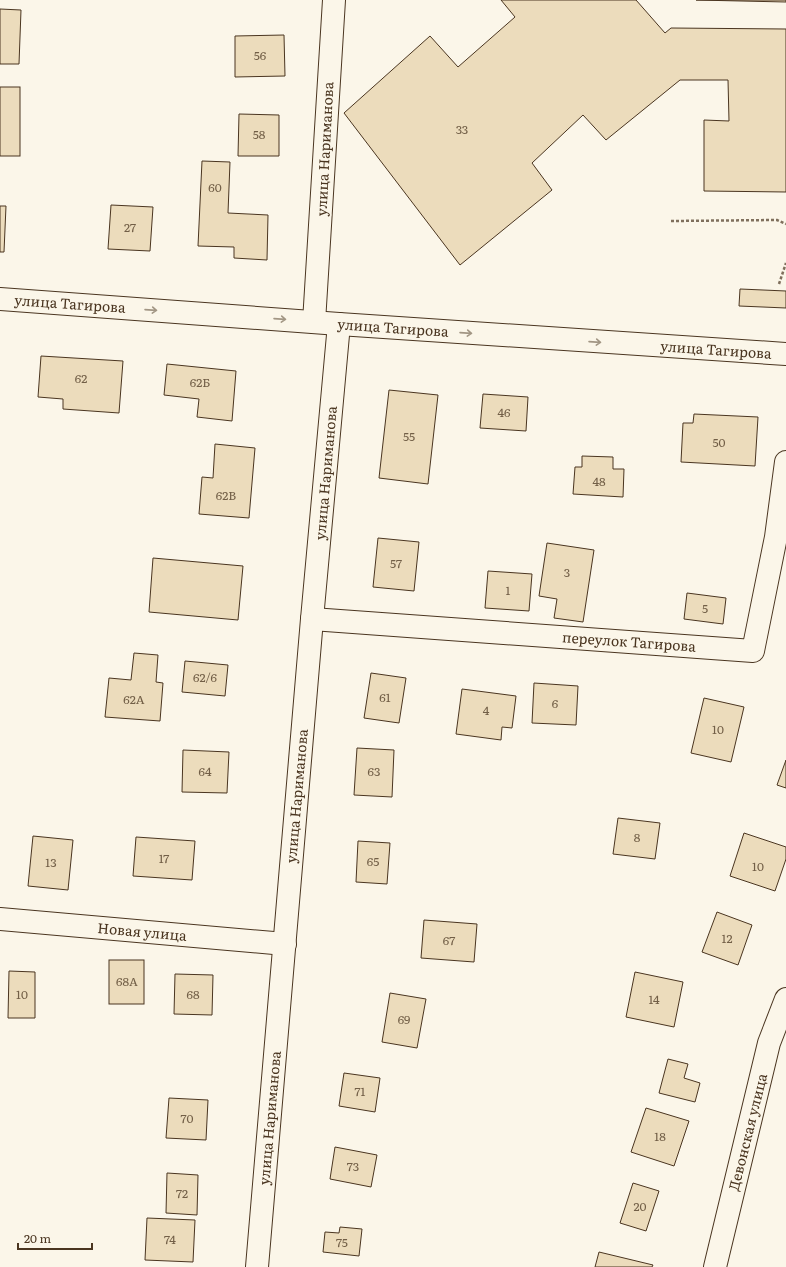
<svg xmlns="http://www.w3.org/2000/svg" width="786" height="1267" font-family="Literata,serif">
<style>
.building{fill:#ecdcbc;stroke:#4a3520}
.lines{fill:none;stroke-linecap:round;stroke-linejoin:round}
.street-casing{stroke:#4a3520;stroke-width:24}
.secondary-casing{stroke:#4a3520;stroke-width:24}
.path{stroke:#7f6f5c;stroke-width:2.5;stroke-dasharray:3 2;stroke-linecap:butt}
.street{stroke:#fbf6e9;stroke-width:22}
.secondary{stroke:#fbf6e9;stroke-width:22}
.oneway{stroke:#a29684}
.labels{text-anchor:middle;stroke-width:3;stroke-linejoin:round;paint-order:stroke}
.number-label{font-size:12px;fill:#725f47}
.street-label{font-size:14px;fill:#4a3520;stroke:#fbf6e9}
</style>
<rect width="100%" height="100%" fill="#fbf6e9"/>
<g class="building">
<path d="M501 0H636L665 33 671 28 786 29V192L704 191V120L729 121 728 80H680L606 140 583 115 532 163 552 190 460 265 344 113 430 36 458 67 515 17Z"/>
<path d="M696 0H786V2Z"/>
<path d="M0 9 21 10 19 64H0Z"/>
<path d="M284 35 285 76 235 77V36Z"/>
<rect x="0" y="87" width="20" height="69"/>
<path d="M239 114 279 115V156H238Z"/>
<path d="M202 161 230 162 228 213 268 215 267 260 234 258V247L198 246Z"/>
<path d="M111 205 153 207 150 251 108 249Z"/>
<path d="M0 206H6L4 252H0Z"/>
<path d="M740 289 786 291V308L739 306Z"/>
<path d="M41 356 123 361 119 413 63 409V399L38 397Z"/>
<path d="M167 364 236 371 232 421 197 417 199 399 164 395Z"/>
<path d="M389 390 438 395 428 484 379 478Z"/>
<path d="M483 394 528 397 526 431 480 428Z"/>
<path d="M694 414 758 417 755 466 681 462 683 423H693Z"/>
<path d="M215 444 255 448 249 518 199 514 202 477 213 478Z"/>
<path d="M582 456 613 457V469H624L623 497 573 494 575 467H582Z"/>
<path d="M378 538 419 542 414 591 373 587Z"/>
<path d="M547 543 594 550 583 622 554 618 557 599 539 596Z"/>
<path d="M153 558 243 566 238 620 149 612Z"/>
<path d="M488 571 532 574 529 611 485 608Z"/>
<path d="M687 593 726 598 723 624 684 619Z"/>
<path d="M134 653 158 655 156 682 163 683 160 721 105 717 109 678 131 680Z"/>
<path d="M185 661 228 665 225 696 182 692Z"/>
<path d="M371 673 406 678 399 723 364 718Z"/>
<path d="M534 683 578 686 576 725 532 723Z"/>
<path d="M462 689 516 696 512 728 502 727 501 740 456 734Z"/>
<path d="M704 698 744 707 731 762 691 753Z"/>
<path d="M357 748 394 750 392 797 354 795Z"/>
<path d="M183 750 229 752 227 793 182 792Z"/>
<path d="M786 760V788L777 785Z"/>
<path d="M618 818 660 823 655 859 613 854Z"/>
<path d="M744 833 786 847V859L775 891 730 876Z"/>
<path d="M33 836 73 840 68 890 28 886Z"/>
<path d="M136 837 195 841 192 880 133 876Z"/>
<path d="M358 841 390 843 387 884 356 882Z"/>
<path d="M717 912 752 925 738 965 702 952Z"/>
<path d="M424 920 477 924 474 962 421 958Z"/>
<rect x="109" y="960" width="35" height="44"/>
<path d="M9 971 35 972V1018H8Z"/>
<path d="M635 972 683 982 674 1027 626 1017Z"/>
<path d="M175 974 213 975 212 1015 174 1014Z"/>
<path d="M390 993 426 999 417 1048 382 1042Z"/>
<path d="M668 1059 688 1064 684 1078 700 1083 695 1102 659 1093Z"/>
<path d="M344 1073 380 1078 375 1112 339 1106Z"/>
<path d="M169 1098 208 1100 206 1140 166 1138Z"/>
<path d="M646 1108 689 1121 674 1166 631 1152Z"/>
<path d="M335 1147 377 1155 371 1187 330 1179Z"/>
<path d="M167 1173 198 1175 197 1215 166 1213Z"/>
<path d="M633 1183 659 1191 646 1231 620 1223Z"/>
<path d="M147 1218 195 1220 193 1262 145 1260Z"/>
<path d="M340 1227 362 1229 359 1256 323 1252 325 1232 339 1233Z"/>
<path d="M599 1252 653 1265 652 1267H595Z"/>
</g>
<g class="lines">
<defs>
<g id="street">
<path d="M314 322 334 0"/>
<path d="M312 619 753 651 776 537 786 462"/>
<path d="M0 919 285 944"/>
<path d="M257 1267 312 619 339 324"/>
<path d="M715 1267 769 1043 786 999"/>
</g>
<path id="secondary" d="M0 299 339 324 786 354"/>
</defs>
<use href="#street" class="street-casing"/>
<use href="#secondary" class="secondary-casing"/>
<g class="path">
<path d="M671 221 777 220 786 224"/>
<path d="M779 284 786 263"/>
</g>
<use href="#street" class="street"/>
<use href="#secondary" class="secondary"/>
</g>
<defs><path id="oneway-shaft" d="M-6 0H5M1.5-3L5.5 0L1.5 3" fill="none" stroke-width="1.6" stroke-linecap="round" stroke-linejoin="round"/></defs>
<g class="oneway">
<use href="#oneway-shaft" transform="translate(151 310) rotate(4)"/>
<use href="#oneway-shaft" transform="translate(280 319) rotate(4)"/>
<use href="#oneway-shaft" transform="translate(466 333) rotate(4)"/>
<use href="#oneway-shaft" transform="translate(595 342) rotate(4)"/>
</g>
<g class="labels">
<g class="number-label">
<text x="260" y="60">56</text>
<text x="462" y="134">33</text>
<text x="259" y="139">58</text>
<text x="215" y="192">60</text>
<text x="130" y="232">27</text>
<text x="81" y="383">62</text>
<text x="200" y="387">62Б</text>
<text x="504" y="417">46</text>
<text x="409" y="441">55</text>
<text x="719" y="447">50</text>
<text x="599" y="486">48</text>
<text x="226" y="500">62В</text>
<text x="396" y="568">57</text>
<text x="567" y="577">3</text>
<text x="508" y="595">1</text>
<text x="705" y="613">5</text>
<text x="205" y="682">62/6</text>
<text x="385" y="702">61</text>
<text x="134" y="704">62А</text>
<text x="555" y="708">6</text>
<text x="486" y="715">4</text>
<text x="718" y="734">10</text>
<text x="205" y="776">64</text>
<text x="374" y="776">63</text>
<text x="637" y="842">8</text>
<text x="164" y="863">17</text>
<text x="373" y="866">65</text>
<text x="51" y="867">13</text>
<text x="758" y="871">10</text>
<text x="727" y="943">12</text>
<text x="449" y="945">67</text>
<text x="127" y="986">68А</text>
<text x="22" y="999">10</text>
<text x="193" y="999">68</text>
<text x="654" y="1004">14</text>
<text x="404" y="1024">69</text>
<text x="360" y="1096">71</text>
<text x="187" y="1123">70</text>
<text x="660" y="1141">18</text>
<text x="353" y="1171">73</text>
<text x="182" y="1198">72</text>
<text x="640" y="1211">20</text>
<text x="170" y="1244">74</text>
<text x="342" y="1247">75</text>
</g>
<g class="street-label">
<text transform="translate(325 149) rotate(-87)" y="5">улица Нариманова</text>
<text transform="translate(70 304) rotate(4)" y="5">улица Тагирова</text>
<text transform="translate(393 328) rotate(4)" y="5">улица Тагирова</text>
<text transform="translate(716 350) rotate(4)" y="5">улица Тагирова</text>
<text transform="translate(326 473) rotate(-85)" y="5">улица Нариманова</text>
<text transform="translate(629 642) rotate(4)" y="5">переулок Тагирова</text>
<text transform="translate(297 796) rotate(-85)" y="5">улица Нариманова</text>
<text transform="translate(142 932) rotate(5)" y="5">Новая улица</text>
<text transform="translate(270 1118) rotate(-85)" y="5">улица Нариманова</text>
<text transform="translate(748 1132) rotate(-76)" y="5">Девонская улица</text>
</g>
</g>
<path d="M18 1243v6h74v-6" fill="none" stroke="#4a3520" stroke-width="2"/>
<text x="24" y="1243" font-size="12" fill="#4a3520" stroke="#fbf6e9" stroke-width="3" paint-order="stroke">20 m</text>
</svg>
